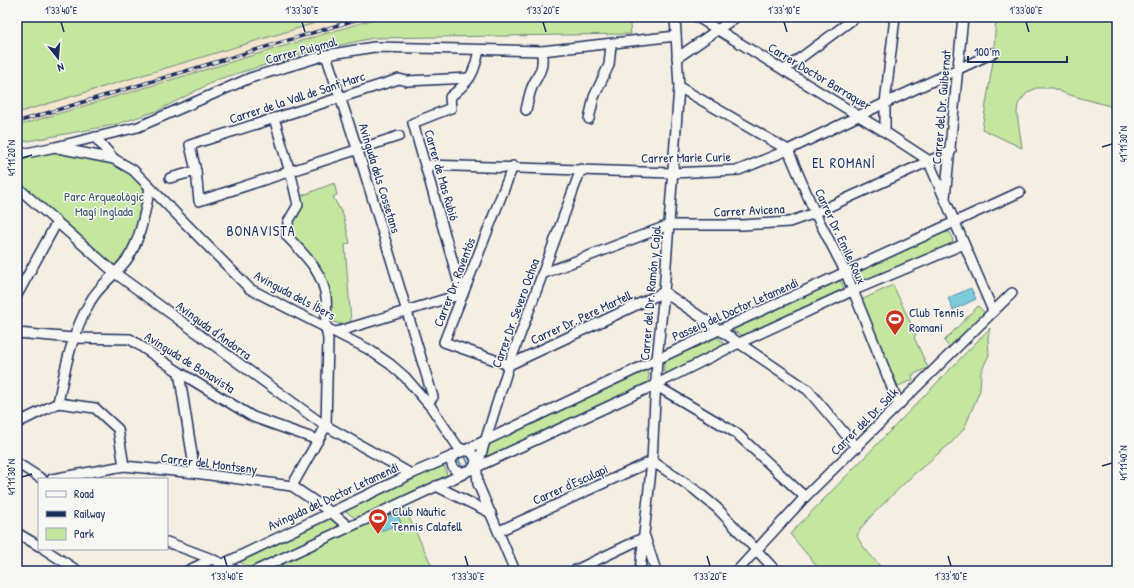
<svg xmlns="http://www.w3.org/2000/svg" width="1134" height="588" font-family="'Patrick Hand',sans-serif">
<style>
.built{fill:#f4e5cf}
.green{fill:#c4e69e;stroke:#708a7e}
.water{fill:#7ecbdc;stroke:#568daa}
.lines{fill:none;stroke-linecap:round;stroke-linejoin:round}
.stream{stroke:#568daa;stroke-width:2}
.minor-casing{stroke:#1b2f5e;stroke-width:12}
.minor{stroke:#f6f6f2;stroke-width:9}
.rail-casing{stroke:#1b2f5e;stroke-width:3.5}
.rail{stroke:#f6f6f2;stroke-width:2;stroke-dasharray:6;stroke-linecap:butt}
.ticks{fill:none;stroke:#1b2f5e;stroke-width:1.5}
.labels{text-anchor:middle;stroke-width:3;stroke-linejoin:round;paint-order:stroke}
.street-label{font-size:13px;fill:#1b2f5e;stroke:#f6f6f2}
.park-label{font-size:13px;fill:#3d546b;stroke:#f6f6f2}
.poi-label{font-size:13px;fill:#1b2f5e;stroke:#f6f6f2;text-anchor:start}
.neighbourhood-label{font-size:14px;letter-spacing:1px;fill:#1b2f5e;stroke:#f6f6f2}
.neatline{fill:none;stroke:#1b2f5e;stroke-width:1.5}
.ticks-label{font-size:10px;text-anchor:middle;fill:#1b2f5e}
</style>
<rect width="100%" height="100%" fill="#f5eee2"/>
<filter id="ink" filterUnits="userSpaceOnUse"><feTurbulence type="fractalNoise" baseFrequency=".025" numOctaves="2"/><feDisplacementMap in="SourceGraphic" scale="8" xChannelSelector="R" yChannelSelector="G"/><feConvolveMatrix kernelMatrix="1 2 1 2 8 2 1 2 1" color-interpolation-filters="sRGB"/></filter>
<g filter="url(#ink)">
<path class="built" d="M335 17H381L17 126V113Z"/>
<g class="green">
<path d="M17 17H335L17 113Z"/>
<path d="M381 17H629L631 34 373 38 308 52 219 79 157 111 114 125 17 143V126Z"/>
<path d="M996 17H1117V108L1066 94 1053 88H1036L1027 93 1018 104 1017 113 1022 148 982 129 993 61Z"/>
<path d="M60 152 111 162 138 176 148 194 140 229 117 270 17 182V159Z"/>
<path d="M334 183 337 195 333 197 343 215 350 243 345 245 351 323 343 325 331 321C329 305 330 291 324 275 317 260 288 239 292 223 294 216 298 208 301 200V196Z"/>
<path d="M950 232 953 241 951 245 861 285H854L851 274 943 233Z"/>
<path d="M836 281 842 282 845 291 746 337 733 331V328Z"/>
<path d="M893 285 916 335 914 337 928 368 912 375 913 380 898 386 859 301Z"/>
<path d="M978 306 985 313 951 349 944 341Z"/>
<path d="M990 328 988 338 989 355 981 372 980 390 964 429 951 443 913 475 873 514 861 528 857 536C863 549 875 559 884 571H821L790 534Z"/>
<path d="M717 336 726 346 668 374 664 372V364L667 360Z"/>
<path d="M645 371 649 372 648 382 646 386 490 457 486 455 491 441Z"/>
<path d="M443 464 446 470 447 477 356 519 343 509Z"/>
<path d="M403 505 432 566 411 571H262Z"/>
<path d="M331 517 338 525 336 528 251 568 238 561Z"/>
</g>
<g class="water">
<path d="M971 288 976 299 953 310 948 298Z"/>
<path d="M397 513 401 523 381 531 377 521Z"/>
</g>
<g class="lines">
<g class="stream">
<path d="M464 454 470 467"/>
<path d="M457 457 463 469"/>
</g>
<defs>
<g id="minor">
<path d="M697 17 885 132 928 160 993 311"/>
<path d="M326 55 358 151 433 397 428 402"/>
<path d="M677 58 736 17"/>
<path d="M784 70 856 17"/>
<path d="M679 87 788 150 815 213 846 273 899 405"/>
<path d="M526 110C528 102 529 93 533 85 541 69 543 70 542 51"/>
<path d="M274 118 292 179 298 205 288 222 287 236C304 255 322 270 326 297 328 313 323 321 328 339L326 426 292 486"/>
<path d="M589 119 594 97 609 65 611 45"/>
<path d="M885 132V103L895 17"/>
<path d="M399 136 199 201 196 171 190 145 399 79 407 81 469 78"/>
<path d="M95 137 114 159"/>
<path d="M58 148 114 159 133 170 250 289 368 349 390 364 405 377 431 407 458 447 467 451"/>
<path d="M17 155 55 147 138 127 250 78 326 55 374 47 542 51 676 36"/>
<path d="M427 165 672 173 739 170 788 150 885 103 993 53"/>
<path d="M513 166 444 342 509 365 664 292 808 390 857 448"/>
<path d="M170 178 196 171"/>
<path d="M17 187 115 273 321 423 411 474"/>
<path d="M945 198 963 17"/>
<path d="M542 274 669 225H742L789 222 815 213 951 151"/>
<path d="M17 295 57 222"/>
<path d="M336 332 462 294 413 123 451 108 450 97C470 81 474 75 479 50"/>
<path d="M17 333 73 338 130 339 179 372 253 417 318 440"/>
<path d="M179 372 195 473"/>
<path d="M655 385 736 433 805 497"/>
<path d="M58 403C65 368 72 333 90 302 99 285 117 274 128 258 141 239 145 210 150 188"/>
<path d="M17 423 58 403 95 408 118 429 124 466"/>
<path d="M461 452 719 330 1020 192"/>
<path d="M476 462 478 484 515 571"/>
<path d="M17 463 42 479"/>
<path d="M477 467 509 365 581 169"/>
<path d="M471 470C478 464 477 456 469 451 461 450 455 454 451 460 453 479 470 471 481 465L655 385 739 343 852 291 964 244"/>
<path d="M52 479 124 466 195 473 292 486 332 513 349 527"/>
<path d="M436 486 491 513"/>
<path d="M499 531 652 461 694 489 717 508 776 571"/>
<path d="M17 533 39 546"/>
<path d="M167 542 212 559 236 571"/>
<path d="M44 549 78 571"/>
<path d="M223 564 411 474 455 455"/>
<path d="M187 571 212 559"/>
<path d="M255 571 465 473"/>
<path d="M574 571 645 537 656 571"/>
<path d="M640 571 652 461 657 359 664 292 679 87 675 17"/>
<path d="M737 571 805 497 1012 293"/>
</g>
</defs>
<use href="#minor" class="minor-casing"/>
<use href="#minor" class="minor"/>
<defs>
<path id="rail" d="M17 122 365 17"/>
</defs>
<use href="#rail" class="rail-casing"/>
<use href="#rail" class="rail"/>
</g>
</g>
<path class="ticks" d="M61 22 64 32M302 22 305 32M543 22 546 32M784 22 787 32M1026 22 1029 32M1102 147 1112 144M22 158 32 155M1102 466 1112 463M22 477 32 474M224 556 227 566M465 556 468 566M707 556 710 566M948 556 951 566"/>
<defs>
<symbol id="stadium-pin" viewBox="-11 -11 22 30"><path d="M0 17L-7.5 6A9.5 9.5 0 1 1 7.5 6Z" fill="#c8321e" stroke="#f6f6f2"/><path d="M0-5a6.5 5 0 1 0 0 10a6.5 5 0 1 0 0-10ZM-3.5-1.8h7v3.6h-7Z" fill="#fff"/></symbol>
</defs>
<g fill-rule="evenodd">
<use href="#stadium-pin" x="884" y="308" width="22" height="30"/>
<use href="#stadium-pin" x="367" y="507" width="22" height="30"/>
</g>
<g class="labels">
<g class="street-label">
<text transform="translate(301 50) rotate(-15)" y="5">Carrer Puigmal</text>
<text transform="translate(820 76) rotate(31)" y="5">Carrer Doctor Barraquer</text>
<text transform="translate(297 97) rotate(-18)" y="5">Carrer de la Vall de Sant Marc</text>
<text transform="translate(941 107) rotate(-85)" y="5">Carrer del Dr. Guibernat</text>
<text transform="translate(686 157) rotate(-1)" y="5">Carrer Marie Curie</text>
<text transform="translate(442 175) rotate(74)" y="5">Carrer de Mas Rubió</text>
<text transform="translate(380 178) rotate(73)" y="5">Avinguda dels Cossetans</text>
<text transform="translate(749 210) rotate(-3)" y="5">Carrer Avicena</text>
<text transform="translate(841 236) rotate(65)" y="5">Carrer Dr. Emile Roux</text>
<text transform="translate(454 282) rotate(-69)" y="5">Carrer Dr. Raventós</text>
<text transform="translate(650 293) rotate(-85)" y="5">Carrer del Dr. Ramón y Cajal</text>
<text transform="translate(295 295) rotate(28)" y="5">Avinguda dels Íbers</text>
<text transform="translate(735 309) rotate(-24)" y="5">Passeig del Doctor Letamendi</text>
<text transform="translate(515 313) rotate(-70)" y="5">Carrer Dr. Severo Ochoa</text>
<text transform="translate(581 317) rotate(-25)" y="5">Carrer Dr. Pere Martell</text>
<text transform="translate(214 330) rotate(36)" y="5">Avinguda d'Andorra</text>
<text transform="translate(190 362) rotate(32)" y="5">Avinguda de Bonavista</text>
<text transform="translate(864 421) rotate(-45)" y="5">Carrer del Dr. Salk</text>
<text transform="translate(209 463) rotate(7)" y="5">Carrer del Montseny</text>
<text transform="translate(570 484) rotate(-24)" y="5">Carrer d'Esculapi</text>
<text transform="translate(333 496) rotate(-25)" y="5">Avinguda del Doctor Letamendi</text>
</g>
<g class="park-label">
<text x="104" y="201">Parc Arqueològic<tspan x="104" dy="15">Magí Inglada</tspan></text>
</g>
<g class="poi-label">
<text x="909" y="317">Club Tennis<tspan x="909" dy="15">Romaní</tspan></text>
<text x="392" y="516">Club Nàutic<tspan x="392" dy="15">Tennis Calafell</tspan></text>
</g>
<g class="neighbourhood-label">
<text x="844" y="168">EL ROMANÍ</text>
<text x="261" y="236">BONAVISTA</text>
</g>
</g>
<rect width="1134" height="588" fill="none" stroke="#f6f6f2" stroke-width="44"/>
<rect x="38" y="478" width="130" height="72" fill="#f6f6f2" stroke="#9ea6b7"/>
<rect x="46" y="491" width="20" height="6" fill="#f6f6f2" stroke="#9ea6b7"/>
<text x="74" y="498" font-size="12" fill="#1b2f5e">Road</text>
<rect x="46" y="511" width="20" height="6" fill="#1b2f5e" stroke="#9ea6b7"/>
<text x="74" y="518" font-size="12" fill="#1b2f5e">Railway</text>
<rect x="46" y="528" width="20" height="12" fill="#c4e69e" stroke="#9ea6b7"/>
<text x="74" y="538" font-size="12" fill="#1b2f5e">Park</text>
<g transform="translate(58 58) rotate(163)" stroke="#f6f6f2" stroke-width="3" paint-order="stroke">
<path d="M0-3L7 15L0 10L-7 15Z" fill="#1b2f5e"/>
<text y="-6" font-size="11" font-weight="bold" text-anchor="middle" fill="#1b2f5e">N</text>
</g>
<path d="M968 56v6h99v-6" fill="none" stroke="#1b2f5e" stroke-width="2"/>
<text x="974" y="56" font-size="12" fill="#1b2f5e" stroke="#f6f6f2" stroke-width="3" paint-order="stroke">100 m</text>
<rect x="22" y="22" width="1090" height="544" class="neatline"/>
<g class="ticks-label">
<text x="61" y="14">1°33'40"E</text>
<text x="302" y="14">1°33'30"E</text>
<text x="543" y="14">1°33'20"E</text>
<text x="784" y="14">1°33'10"E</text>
<text x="1026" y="14">1°33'00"E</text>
<text transform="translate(1123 144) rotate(-90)" y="4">41°11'30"N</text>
<text transform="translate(11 158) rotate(-90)" y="4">41°11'20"N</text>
<text transform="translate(1123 463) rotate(-90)" y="4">41°11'40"N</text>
<text transform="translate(11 477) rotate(-90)" y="4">41°11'30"N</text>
<text x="227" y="580">1°33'40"E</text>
<text x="468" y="580">1°33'30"E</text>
<text x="710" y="580">1°33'20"E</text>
<text x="951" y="580">1°33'10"E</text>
</g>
</svg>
